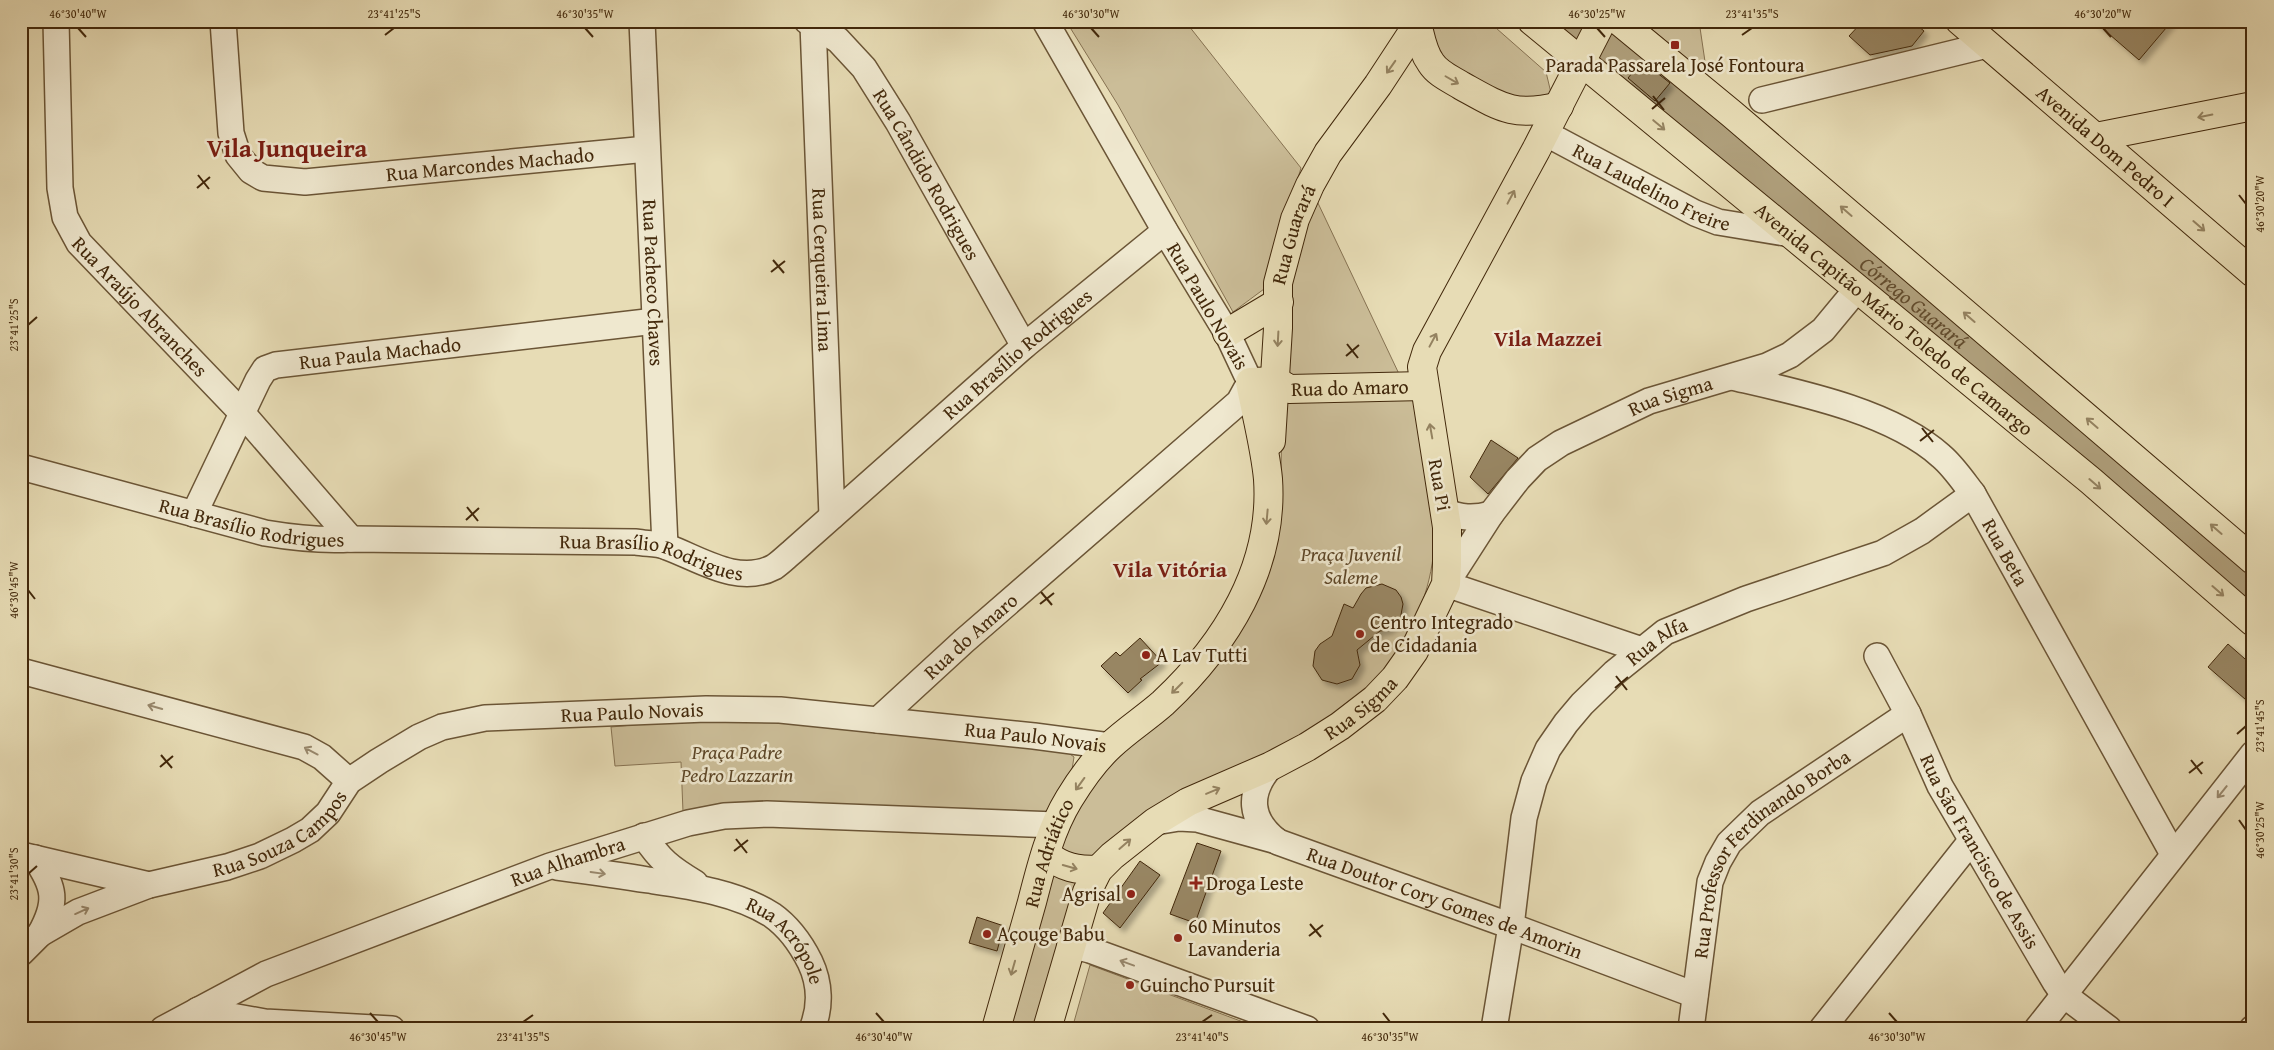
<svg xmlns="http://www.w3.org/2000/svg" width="2274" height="1050" font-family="'Gentium Book Plus',serif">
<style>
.green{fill:#cbbd98;stroke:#867252}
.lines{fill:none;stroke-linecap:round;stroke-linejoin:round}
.river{stroke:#af9f7b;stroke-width:34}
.building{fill:#988663;stroke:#42280b;filter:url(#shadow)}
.minor-casing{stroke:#6b5536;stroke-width:28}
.major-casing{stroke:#42280b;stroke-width:30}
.minor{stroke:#efe8cf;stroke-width:25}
.major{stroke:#e7dcb5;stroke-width:28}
.oneway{stroke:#948260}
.oneway2{stroke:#98886d}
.ticks{fill:none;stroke:#42280b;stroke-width:2}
.poi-dot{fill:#8f2418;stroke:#efe8cf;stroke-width:2}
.labels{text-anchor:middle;stroke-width:5;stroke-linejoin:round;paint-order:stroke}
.poi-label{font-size:20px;fill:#42280b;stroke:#efe8cf;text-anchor:start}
.street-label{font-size:20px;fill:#42280b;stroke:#efe8cf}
.park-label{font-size:20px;font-style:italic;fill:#5d4627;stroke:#efe8cf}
.water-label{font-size:21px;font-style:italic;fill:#634c2d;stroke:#efe8cf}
.neighbourhood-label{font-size:21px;font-weight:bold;fill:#7a1f14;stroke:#efe8cf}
.quarter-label{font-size:22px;font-weight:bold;fill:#7a1f14;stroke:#efe8cf}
.district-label{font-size:25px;font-weight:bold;fill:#7a1f14;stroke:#efe8cf}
.neatline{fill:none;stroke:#42280b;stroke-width:2}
.ticks-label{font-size:12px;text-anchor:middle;fill:#42280b}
</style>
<defs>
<filter id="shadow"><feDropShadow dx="4.5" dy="4.5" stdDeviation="2.5" flood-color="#0004"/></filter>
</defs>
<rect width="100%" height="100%" fill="#e7dcb5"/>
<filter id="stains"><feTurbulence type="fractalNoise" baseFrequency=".004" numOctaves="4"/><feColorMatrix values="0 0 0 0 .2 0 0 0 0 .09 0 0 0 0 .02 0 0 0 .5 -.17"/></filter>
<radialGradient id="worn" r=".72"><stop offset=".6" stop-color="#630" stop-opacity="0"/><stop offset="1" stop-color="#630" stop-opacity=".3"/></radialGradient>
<g class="green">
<path d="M1066 21H1185L1301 168 1264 289 1233 312 1118 105Z"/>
<path d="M1437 21H1488L1546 72 1551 93 1530 107 1447 75 1429 39Z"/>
<path d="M1642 21H1699L1707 75Z"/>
<path d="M1317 201 1400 376 1282 378 1288 297 1305 230Z"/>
<path d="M1414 398C1420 440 1431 483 1434 525 1437 565 1423 610 1403 644 1360 719 1269 752 1195 788 1180 796 1162 802 1148 812 1135 820 1100 853 1091 856 1081 859 1067 854 1061 846L1076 804 1115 760 1192 691 1281 477 1282 400Z"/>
<path d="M825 720 1066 751 1074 757 1071 776 1046 814 683 812 681 762 615 766 611 727 676 721Z"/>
<path d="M1051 872 1082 881 1037 1029H1006Z"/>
<path d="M1090 965 1262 1029H1072Z"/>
</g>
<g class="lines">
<path class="river" id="s1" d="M1573 21 1649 83 1696 125 2056 419 2253 587"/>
</g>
<g class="building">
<path d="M1863 21H1912L1924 31 1912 46 1870 55 1849 36Z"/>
<path d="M2094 21H2172L2139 60Z"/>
<path d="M1642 61 1670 83 1655 101 1628 78Z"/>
<path d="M1491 440 1518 458 1488 494 1470 477Z"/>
<path d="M1382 584 1396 590 1401 597 1403 604 1400 620 1387 630 1380 631 1357 650 1360 665 1352 679 1337 684 1322 680 1313 666 1315 651 1320 644 1332 636 1344 604 1353 608 1361 594 1366 588Z"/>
<path d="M1140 638 1162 662 1140 679 1142 680 1128 693 1101 666 1116 652 1120 656Z"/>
<path d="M2228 644 2253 666V706L2208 667Z"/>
<path d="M1197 843 1221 851 1195 923 1170 914Z"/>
<path d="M1140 861 1160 875 1120 928 1103 913Z"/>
<path d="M977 917 1004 926 997 951 969 943Z"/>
</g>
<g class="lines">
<defs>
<g id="minor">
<path id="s2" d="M56 21 60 188 65 217 79 243 243 414 351 539"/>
<path id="s3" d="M223 21 231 133 238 155 251 171 263 178 305 182 647 149"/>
<path id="s4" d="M642 21 665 546"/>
<path id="s5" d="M807 21 838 40 864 68 898 122 1024 346"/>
<path id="s6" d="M813 24 832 516"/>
<path d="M1762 100 1987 45"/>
<path id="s7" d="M1545 133 1695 213 1718 222 1791 234"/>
<path id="s8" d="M1732 377C1797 392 1891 411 1941 456 1953 466 1963 481 1973 494L2173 854"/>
<path id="s9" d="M21 467 265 533C295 538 322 541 351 539L636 542C646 544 658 543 667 547 700 559 738 586 774 567 780 563 786 557 792 552L1024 346 1165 231"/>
<path d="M1444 511C1461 518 1473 519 1491 514"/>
<path id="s10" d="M194 514 258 380 265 369 276 365 655 321"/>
<path id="s11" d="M1642 650 1446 584 1491 514 1518 479 1537 459 1561 443 1649 401 1767 366 1790 355 1823 330 1857 289"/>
<path id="s12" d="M1877 656 1908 714 1940 786 2055 982 2064 995 2109 1029"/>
<path d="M21 671 304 747 322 757 349 781"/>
<path id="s13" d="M878 720 964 641 1239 402 1250 382 1227 333 1165 231 1045 21"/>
<path id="s14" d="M1271 766C1247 793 1249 820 1278 842L1511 926 1695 995"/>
<path d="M1155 822 1179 818 1197 819 1277 841"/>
<path d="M644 836C660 860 670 868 695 883"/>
<path d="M21 855 149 885"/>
<path d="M35 858C55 887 58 902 40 934"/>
<path id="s15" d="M557 867C587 871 617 875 648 880 689 886 736 892 772 915 789 927 801 944 810 962 820 983 821 1007 812 1029"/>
<path d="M1070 945 1090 950 1307 1029"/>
<path id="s16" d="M21 953 40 934 78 912 149 885 227 867 260 856 293 840 310 830 328 813 349 781 379 761 419 737 442 727 485 718 706 709 780 710 1034 736 1110 746"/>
<path d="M198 1010 265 1022 392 1029"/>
<path id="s17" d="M163 1029 266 974 550 866 688 823 724 816 767 814 1056 825"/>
<path id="s18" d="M1494 1029 1511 926 1524 818 1534 781 1548 749 1566 723 1582 704 1614 673 1665 632 1746 599 1883 553 1922 531 1973 494"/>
<path id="s19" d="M1691 1029 1710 882 1718 862 1729 843 1760 813 1908 714"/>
<path d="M1822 1029 1971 841"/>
<path d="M2037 1029 2253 754"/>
<path d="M2252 1029 2253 1028"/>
</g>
<g id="major">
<path id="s20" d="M1532 21 2091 481 2253 622"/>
<path d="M1619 21 1732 114 2253 560"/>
<path id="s21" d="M1960 21 2253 273"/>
<path d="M1418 27C1421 39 1423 52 1431 63 1438 74 1451 79 1462 86 1500 107 1515 118 1559 106"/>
<path d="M2096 137 2253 106"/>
<path d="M1227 333 1279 302"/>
<path id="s22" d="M1271 441 1278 328V283L1295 219 1310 185 1328 153 1378 85 1420 21"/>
<path d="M1046 854C1063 868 1077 870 1098 870"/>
<path id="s23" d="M996 1029C1008 986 1020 944 1032 902 1041 867 1050 830 1069 799 1080 781 1095 760 1110 746 1127 730 1146 718 1163 703 1226 644 1274 567 1268 479 1265 447 1256 414 1250 382L1276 381 1289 389 1424 386"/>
<path id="s24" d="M1047 1029 1087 892 1098 870 1112 856 1155 822 1188 802 1271 766 1307 747 1340 726 1375 699 1395 678 1414 651 1446 584 1447 564V527L1422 367 1427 351 1536 150 1602 21"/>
</g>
</defs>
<use href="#minor" class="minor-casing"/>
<use href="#major" class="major-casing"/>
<use href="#minor" class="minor"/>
<use href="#major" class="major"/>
</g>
<defs><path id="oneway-shaft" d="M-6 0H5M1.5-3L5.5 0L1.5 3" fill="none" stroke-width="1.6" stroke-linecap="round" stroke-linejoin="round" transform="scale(1.25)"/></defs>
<g class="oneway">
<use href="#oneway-shaft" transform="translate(1391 67) rotate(125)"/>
<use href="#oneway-shaft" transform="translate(1452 80) rotate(30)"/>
<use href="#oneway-shaft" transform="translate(2205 116) rotate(169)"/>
<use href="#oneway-shaft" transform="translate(1659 125) rotate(40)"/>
<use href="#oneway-shaft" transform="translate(1511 197) rotate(-62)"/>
<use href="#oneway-shaft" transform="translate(1846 211) rotate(-139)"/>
<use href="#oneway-shaft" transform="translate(2199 226) rotate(41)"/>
<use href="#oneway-shaft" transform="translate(1969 317) rotate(-139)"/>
<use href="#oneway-shaft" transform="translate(1278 339) rotate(93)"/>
<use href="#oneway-shaft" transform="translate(1433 340) rotate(-62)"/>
<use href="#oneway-shaft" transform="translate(2092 423) rotate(-139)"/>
<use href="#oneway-shaft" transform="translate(1431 431) rotate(-100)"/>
<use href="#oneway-shaft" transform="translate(2095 484) rotate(41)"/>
<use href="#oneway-shaft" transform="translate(1267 517) rotate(95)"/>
<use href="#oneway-shaft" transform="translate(2216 529) rotate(-139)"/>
<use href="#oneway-shaft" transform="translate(2218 591) rotate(41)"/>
<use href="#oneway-shaft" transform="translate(1177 688) rotate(135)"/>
<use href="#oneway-shaft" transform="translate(1080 784) rotate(126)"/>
<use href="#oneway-shaft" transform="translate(1213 791) rotate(-23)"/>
<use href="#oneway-shaft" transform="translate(1125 844) rotate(-41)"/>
<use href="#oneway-shaft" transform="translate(1070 867) rotate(16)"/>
<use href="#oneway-shaft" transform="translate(1013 968) rotate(106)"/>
</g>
<g class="oneway2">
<use href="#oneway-shaft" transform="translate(155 707) rotate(-164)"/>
<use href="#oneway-shaft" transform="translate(311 751) rotate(-152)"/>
<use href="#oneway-shaft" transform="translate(2222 792) rotate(129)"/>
<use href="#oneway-shaft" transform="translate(598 873) rotate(8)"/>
<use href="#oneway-shaft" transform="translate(82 911) rotate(-24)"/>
<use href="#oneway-shaft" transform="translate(1127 963) rotate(-160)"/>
</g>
<path class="ticks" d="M78 28 86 37M585 28 593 37M1091 28 1099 37M1597 28 1605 37M2103 28 2111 37M385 35 394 28M1742 35 1752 28M1653 96 1664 110M1652 109 1665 98M198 175 209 189M197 188 210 177M2239 195 2246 204M773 260 784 273M771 272 785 261M28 325 37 317M1347 344 1358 358M1346 356 1359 345M1922 428 1933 442M1920 441 1934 430M467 507 478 521M466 520 479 508M28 590 35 599M1041 592 1052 605M1040 604 1054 593M1616 676 1627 690M1615 688 1628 677M2237 734 2246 726M161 755 172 768M2191 760 2202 774M160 767 173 756M2189 773 2203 762M2239 820 2246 830M736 839 747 853M734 851 748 840M28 874 37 866M1310 924 1321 937M1309 936 1323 925M370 1013 378 1022M876 1013 884 1022M1383 1013 1390 1022M1889 1013 1897 1022M523 1022 533 1015M1202 1022 1212 1015"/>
<g class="poi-dot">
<rect x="1670" y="40" width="10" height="10" rx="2.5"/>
<circle cx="1360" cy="634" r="5"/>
<circle cx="1146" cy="655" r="5"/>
<path d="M1193.5 875.5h5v5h5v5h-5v5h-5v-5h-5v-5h5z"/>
<circle cx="1131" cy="894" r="5"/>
<circle cx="987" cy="934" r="5"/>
<circle cx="1178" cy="938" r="5"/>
<circle cx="1130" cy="985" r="5"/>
</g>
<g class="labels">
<g class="poi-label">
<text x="1675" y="72" text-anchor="middle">Parada Passarela José Fontoura</text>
<text x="1370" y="629">Centro Integrado<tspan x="1370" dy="23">de Cidadania</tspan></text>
<text x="1156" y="662">A Lav Tutti</text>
<text x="1206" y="890">Droga Leste</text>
<text x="1121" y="901" text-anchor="end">Agrisal</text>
<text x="1188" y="933">60 Minutos<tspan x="1188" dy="23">Lavanderia</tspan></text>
<text x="997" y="941">Açouge Babu</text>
<text x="1140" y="992">Guincho Pursuit</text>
</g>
<g class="street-label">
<text dy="7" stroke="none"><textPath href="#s21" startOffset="192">Avenida Dom Pedro I</textPath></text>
<text dy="7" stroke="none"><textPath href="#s3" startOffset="398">Rua Marcondes Machado</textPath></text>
<text dy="7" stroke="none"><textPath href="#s5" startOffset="198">Rua Cândido Rodrigues</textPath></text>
<text dy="7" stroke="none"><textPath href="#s7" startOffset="120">Rua Laudelino Freire</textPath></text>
<text dy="7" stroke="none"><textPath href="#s22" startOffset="209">Rua Guarará</textPath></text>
<text dy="7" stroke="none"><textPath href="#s6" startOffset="246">Rua Cerqueira Lima</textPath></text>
<text dy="7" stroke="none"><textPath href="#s4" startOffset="262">Rua Pacheco Chaves</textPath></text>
<text dy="7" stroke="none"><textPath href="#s2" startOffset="314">Rua Araújo Abranches</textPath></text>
<text transform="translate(1208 306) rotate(60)" y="7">Rua Paulo Novais</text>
<text dy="7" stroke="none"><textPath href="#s20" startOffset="469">Avenida Capitão Mário Toledo de Camargo</textPath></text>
<text dy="7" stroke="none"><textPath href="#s10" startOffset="278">Rua Paula Machado</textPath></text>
<text dy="7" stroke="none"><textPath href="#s9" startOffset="1092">Rua Brasílio Rodrigues</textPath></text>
<text dy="7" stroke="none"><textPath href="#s23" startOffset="834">Rua do Amaro</textPath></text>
<text dy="7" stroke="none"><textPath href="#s11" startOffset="510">Rua Sigma</textPath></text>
<text transform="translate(1440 485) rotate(80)" y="7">Rua Pi</text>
<text dy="7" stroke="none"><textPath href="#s9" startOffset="238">Rua Brasílio Rodrigues</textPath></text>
<text dy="7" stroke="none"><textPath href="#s8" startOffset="342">Rua Beta</textPath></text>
<text dy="7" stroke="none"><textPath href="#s9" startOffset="642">Rua Brasílio Rodrigues</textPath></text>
<text dy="7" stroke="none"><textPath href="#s13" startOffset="125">Rua do Amaro</textPath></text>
<text dy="7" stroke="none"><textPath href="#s18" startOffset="441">Rua Alfa</textPath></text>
<text dy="7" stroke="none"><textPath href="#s24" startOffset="478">Rua Sigma</textPath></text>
<text dy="7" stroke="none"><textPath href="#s16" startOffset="680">Rua Paulo Novais</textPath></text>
<text dy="7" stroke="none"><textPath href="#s16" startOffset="1085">Rua Paulo Novais</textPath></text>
<text dy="7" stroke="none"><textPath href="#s16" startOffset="290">Rua Souza Campos</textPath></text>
<text dy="7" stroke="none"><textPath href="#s12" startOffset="221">Rua São Francisco de Assis</textPath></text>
<text dy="7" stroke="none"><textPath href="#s23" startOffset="184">Rua Adriático</textPath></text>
<text dy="7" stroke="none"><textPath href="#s19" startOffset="206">Rua Professor Ferdinando Borba</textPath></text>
<text dy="7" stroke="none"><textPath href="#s17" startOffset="439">Rua Alhambra</textPath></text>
<text dy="7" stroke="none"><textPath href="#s14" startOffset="266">Rua Doutor Cory Gomes de Amorin</textPath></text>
<text dy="7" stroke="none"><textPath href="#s15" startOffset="250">Rua Acrópole</textPath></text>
</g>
<g class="park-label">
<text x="1351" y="561">Praça Juvenil<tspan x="1351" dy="23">Saleme</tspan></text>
<text x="737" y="759">Praça Padre<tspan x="737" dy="23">Pedro Lazzarin</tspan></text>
</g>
<g class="water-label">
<text dy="7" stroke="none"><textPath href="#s1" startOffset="442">Córrego Guarará</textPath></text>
</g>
<g class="neighbourhood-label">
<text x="1548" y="346">Vila Mazzei</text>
</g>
<g class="quarter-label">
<text x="1170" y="577">Vila Vitória</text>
</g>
<g class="district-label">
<text x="287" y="157">Vila Junqueira</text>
</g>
</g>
<rect width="2274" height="1050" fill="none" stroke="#e7dcb5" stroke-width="55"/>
<rect x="28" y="28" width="2218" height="994" class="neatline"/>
<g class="ticks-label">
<text x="78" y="18">46°30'40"W</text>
<text x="394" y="18">23°41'25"S</text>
<text x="585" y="18">46°30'35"W</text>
<text x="1091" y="18">46°30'30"W</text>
<text x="1597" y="18">46°30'25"W</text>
<text x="1752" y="18">23°41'35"S</text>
<text x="2103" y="18">46°30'20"W</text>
<text transform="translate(2260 204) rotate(-90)" y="4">46°30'20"W</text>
<text transform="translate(14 325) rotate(-90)" y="4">23°41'25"S</text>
<text transform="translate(14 590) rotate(-90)" y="4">46°30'45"W</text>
<text transform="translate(2260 726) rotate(-90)" y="4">23°41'45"S</text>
<text transform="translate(2260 830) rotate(-90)" y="4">46°30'25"W</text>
<text transform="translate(14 874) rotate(-90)" y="4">23°41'30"S</text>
<text x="378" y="1041">46°30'45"W</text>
<text x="523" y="1041">23°41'35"S</text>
<text x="884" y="1041">46°30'40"W</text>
<text x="1202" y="1041">23°41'40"S</text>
<text x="1390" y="1041">46°30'35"W</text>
<text x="1897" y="1041">46°30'30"W</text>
</g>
<rect width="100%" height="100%" filter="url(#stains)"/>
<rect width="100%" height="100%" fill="url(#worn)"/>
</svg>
